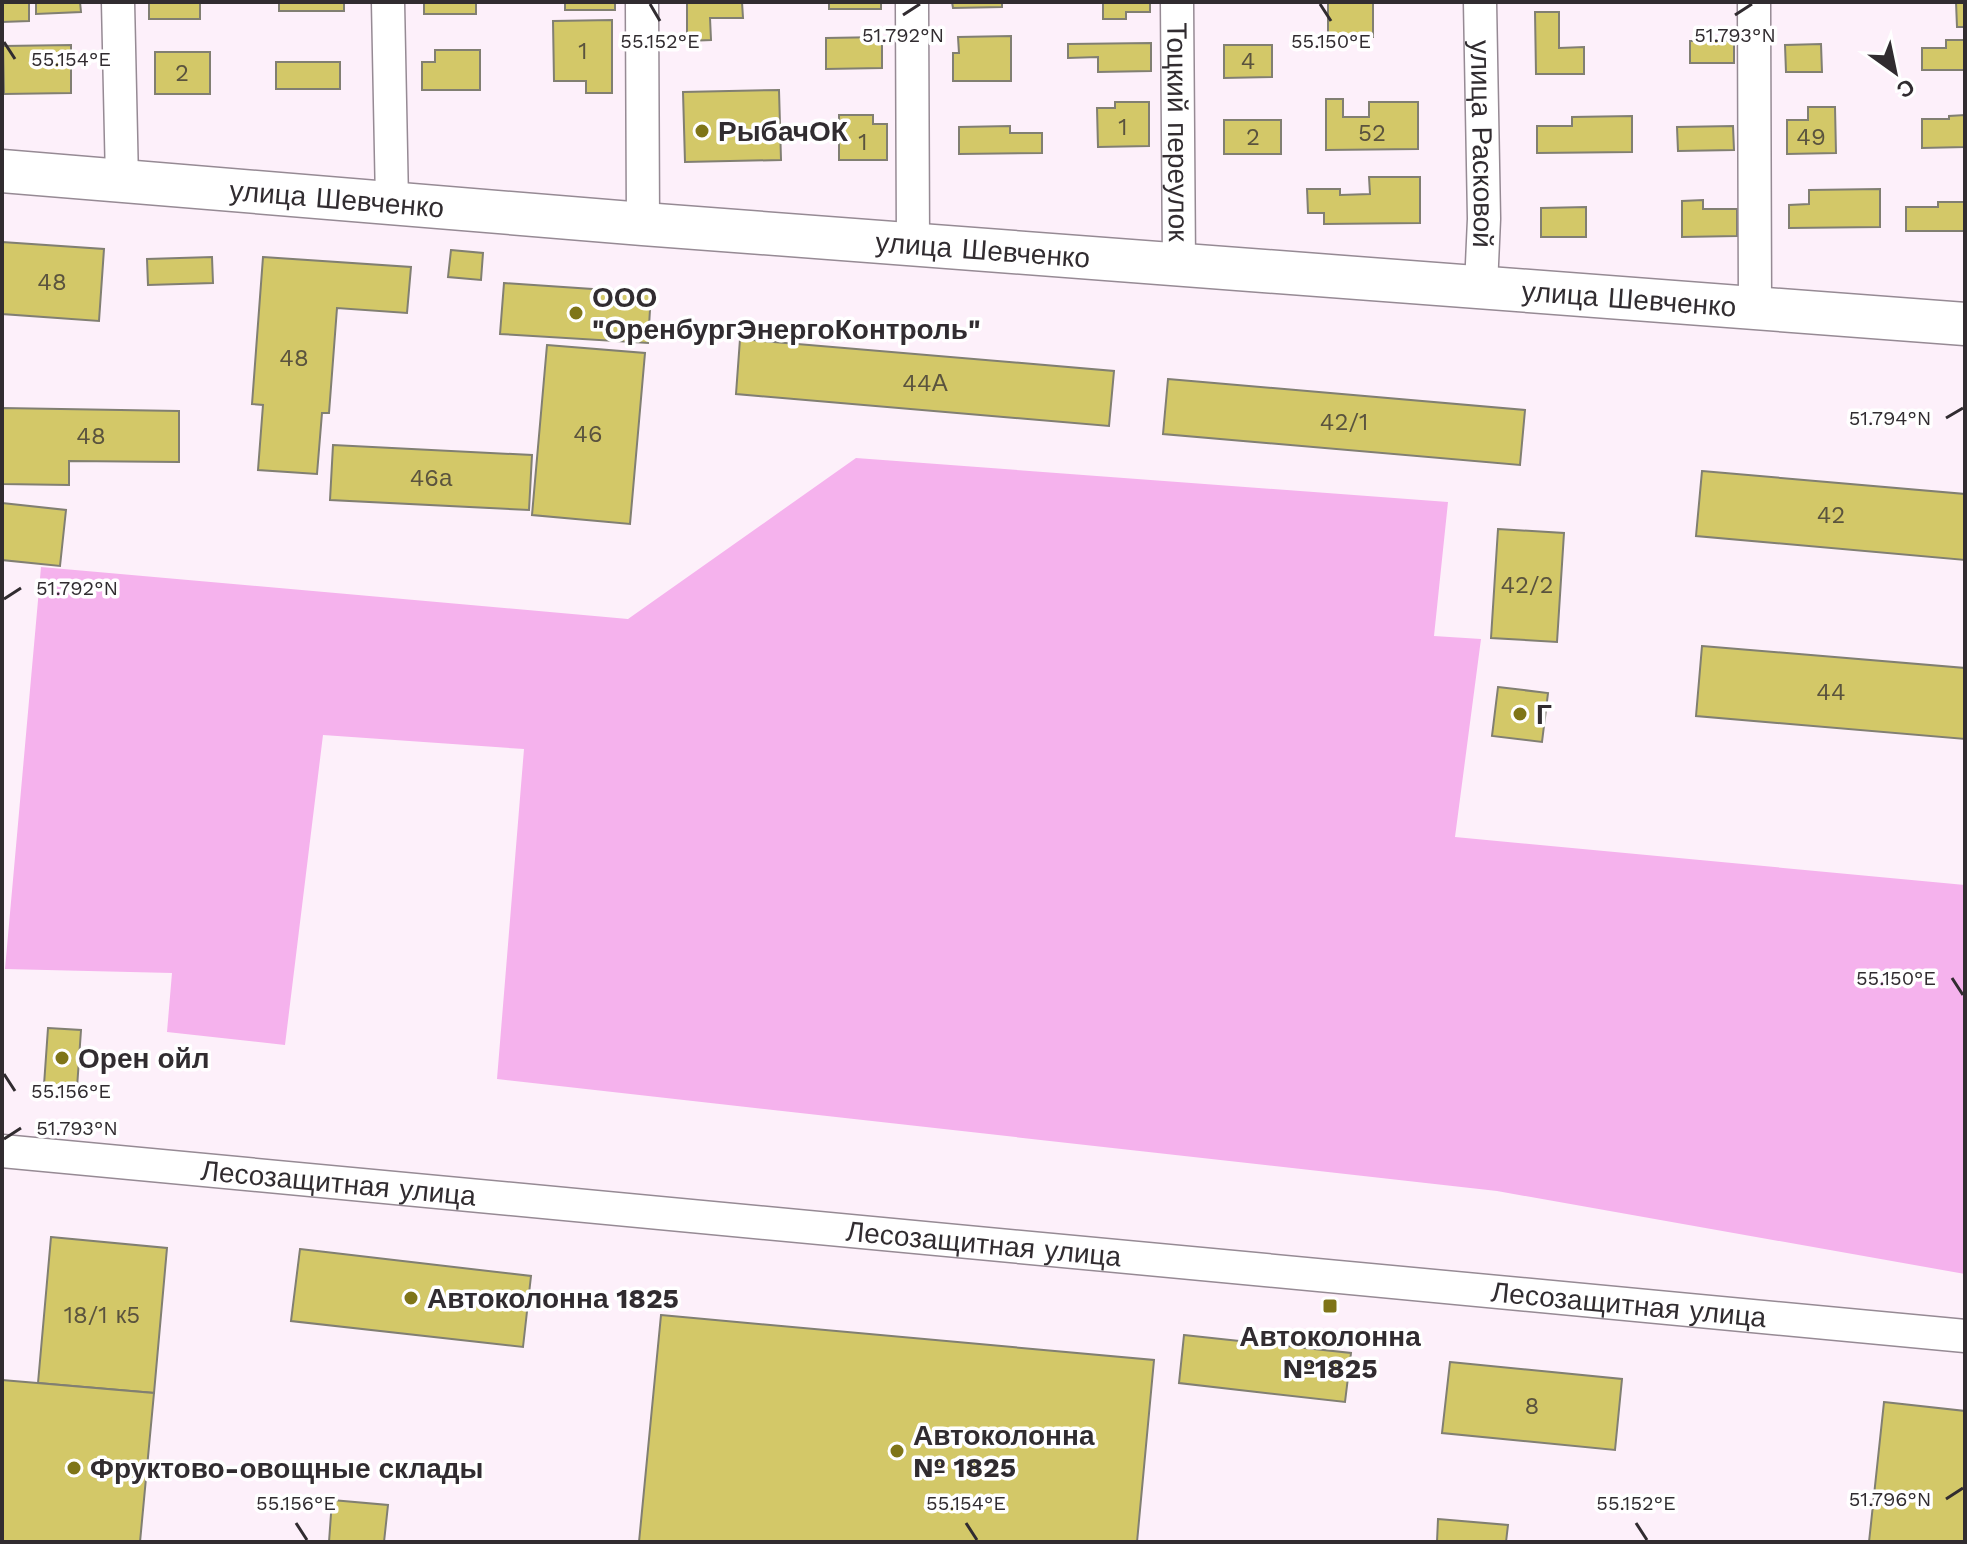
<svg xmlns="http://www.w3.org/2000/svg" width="1967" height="1544" font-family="'Work Sans',sans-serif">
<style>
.green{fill:#f5b2ed}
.building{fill:#d3c868;stroke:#817f72;stroke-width:2}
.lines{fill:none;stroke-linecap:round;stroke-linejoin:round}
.minor-casing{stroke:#968a94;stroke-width:35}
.major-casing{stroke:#968a94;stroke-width:45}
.minor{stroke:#fff;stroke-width:32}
.major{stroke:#fff;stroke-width:42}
.ticks{fill:none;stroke:#312c30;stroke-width:3}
.poi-dot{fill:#7f7518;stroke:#fff;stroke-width:3}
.labels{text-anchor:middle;stroke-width:7;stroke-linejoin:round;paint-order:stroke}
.number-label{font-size:24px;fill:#5a533e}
.poi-label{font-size:28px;font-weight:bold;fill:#312c30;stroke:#fff;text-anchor:start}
.street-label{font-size:28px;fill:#312c30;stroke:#fff}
.ticks-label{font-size:20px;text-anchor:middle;fill:#312c30;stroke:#fff;stroke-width:7;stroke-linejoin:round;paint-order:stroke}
</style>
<rect width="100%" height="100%" fill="#fdf0fa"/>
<path class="green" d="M856 458 1448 502 1434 636 1481 639 1455 837 1965 885V1274L1497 1191 497 1079 524 749 323 735 285 1045 167 1032 172 973 5 969 41 567 628 619Z"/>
<g class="building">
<path d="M2 2H29V21L2 22Z"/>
<path d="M36 2H80L81 12 36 14Z"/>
<rect x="149" y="2" width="51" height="17"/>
<rect x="279" y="2" width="65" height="9"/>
<rect x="424" y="2" width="52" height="12"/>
<rect x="565" y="2" width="50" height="8"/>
<path d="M687 2H742L743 18H710L711 40 687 41Z"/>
<rect x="829" y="2" width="52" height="7"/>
<path d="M952 2H1002V7L953 8Z"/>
<path d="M1103 2H1150V12H1126V19H1103Z"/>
<path d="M1956 2H1965V27H1957Z"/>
<rect x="1328" y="3" width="45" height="34"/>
<path d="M1535 12H1559V48L1584 47V74H1536Z"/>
<path d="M612 20V93H586V81H554L553 21Z"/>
<path d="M1011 36V81H953V53H959L958 37Z"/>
<path d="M882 37V68L826 69V38Z"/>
<path d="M1946 40H1965V70H1922V48H1946Z"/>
<rect x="1690" y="41" width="44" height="22"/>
<path d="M1151 43V71L1098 72V57L1068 58V44Z"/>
<path d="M1821 44 1822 72H1786L1785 45Z"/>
<path d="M71 45V93L4 94 3 46Z"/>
<path d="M1224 45H1272V77L1224 78Z"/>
<path d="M435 50H480V90H422V62H435Z"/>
<rect x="155" y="52" width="55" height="42"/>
<rect x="276" y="62" width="64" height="27"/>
<path d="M779 90 781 160 685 162 683 92Z"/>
<path d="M1326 99H1343V117H1369V102H1418V149L1326 150Z"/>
<path d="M1115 102H1149V146L1098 147 1097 108H1115Z"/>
<path d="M1808 107H1835L1836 153 1787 154V120H1808Z"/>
<path d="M839 115H873V124H887V160H839Z"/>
<path d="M1965 115V147L1922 148V119H1949V116Z"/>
<path d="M1632 116V152L1537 153V126H1572V117Z"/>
<rect x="1224" y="120" width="57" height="34"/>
<path d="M1010 126V133H1042V153L959 154V127Z"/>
<path d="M1733 126 1734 150 1678 151 1677 127Z"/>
<path d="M1369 177H1420V223L1324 224V213H1308L1307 189H1340V195L1370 194Z"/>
<path d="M1880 189V227L1789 228V205L1809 204V190Z"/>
<path d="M1703 200V209H1737V236L1682 237V201Z"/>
<path d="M1938 202H1965V231H1906V207H1938Z"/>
<path d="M1586 207V237H1541V208Z"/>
<path d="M2 242 104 249 99 321 2 314Z"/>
<path d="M451 250 483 253 481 280 448 277Z"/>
<path d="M212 257 213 283 148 285 147 259Z"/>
<path d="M263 257 411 267 407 313 337 308 329 413H322L317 474 258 470 263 405 252 404Z"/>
<path d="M504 283 651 293 648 343 500 334Z"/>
<path d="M740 339 1114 371 1109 426 736 394Z"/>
<path d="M547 345 645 353 630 524 532 515Z"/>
<path d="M1168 379 1525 410 1520 465 1163 434Z"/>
<path d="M2 408 179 411V462L69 461V485L2 484Z"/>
<path d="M333 445 532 455 529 510 330 500Z"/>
<path d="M1702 471 1965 494V560L1696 536Z"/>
<path d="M2 503 66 510 60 566 2 560Z"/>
<path d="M1498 529 1564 533 1557 642 1491 638Z"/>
<path d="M1702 646 1965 668V739L1696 716Z"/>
<path d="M1498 687 1548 693 1542 742 1492 736Z"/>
<path d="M48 1028 81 1030 77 1088 44 1085Z"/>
<path d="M51 1237 167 1248 154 1393 38 1383Z"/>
<path d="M300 1249 531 1276 523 1347 291 1321Z"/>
<path d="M661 1315 1154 1360 1137 1542H639Z"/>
<path d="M1184 1335 1351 1353 1345 1402 1179 1383Z"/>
<path d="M1450 1362 1622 1379 1615 1450 1442 1433Z"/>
<path d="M2 1380 154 1393 140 1542H2Z"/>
<path d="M1884 1402 1965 1411V1542H1869Z"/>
<path d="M332 1500 388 1505 384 1542H329Z"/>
<path d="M1438 1519 1508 1525 1506 1542H1437Z"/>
</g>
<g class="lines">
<defs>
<g id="minor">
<path d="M118 2 122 181"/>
<path d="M388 2 392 202"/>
<path d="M642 2 643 224"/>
<path d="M912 2 913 243"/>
<path id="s1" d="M1177 2 1179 263"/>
<path id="s2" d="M1480 2 1484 219 1481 286"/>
<path d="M1754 2 1755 307"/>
<path id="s3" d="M2 1151 1965 1336"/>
</g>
<g id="major">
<path id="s4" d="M2 171 643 224 1965 324"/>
</g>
</defs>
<use href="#minor" class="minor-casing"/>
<use href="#major" class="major-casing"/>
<use href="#minor" class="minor"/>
<use href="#major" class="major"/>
</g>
<path class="ticks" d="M650 4 660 21M1320 4 1331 21M903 15 920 4M1735 15 1752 4M4 42 15 59M1946 418 1963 408M4 599 21 588M1952 978 1963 995M4 1074 15 1091M4 1139 21 1128M1946 1499 1963 1488M296 1523 307 1540M966 1523 977 1540M1636 1523 1647 1540"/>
<g class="poi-dot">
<circle cx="702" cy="131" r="8"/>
<circle cx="576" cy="313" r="8"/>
<circle cx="1520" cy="714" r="8"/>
<circle cx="62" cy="1058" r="8"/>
<circle cx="411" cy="1298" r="8"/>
<rect x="1322" y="1298" width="16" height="16" rx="4"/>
<circle cx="897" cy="1451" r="8"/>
<circle cx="74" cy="1468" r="8"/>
</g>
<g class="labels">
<g class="number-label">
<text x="583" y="59">1</text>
<text x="1248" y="69">4</text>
<text x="182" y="81">2</text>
<text x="1123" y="135">1</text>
<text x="1372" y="141">52</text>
<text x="1253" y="145">2</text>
<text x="1811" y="145">49</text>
<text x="863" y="150">1</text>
<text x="52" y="290">48</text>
<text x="294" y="366">48</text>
<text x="925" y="391">44А</text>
<text x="1344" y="430">42/1</text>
<text x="588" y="442">46</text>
<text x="91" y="444">48</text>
<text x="431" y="486">46а</text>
<text x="1831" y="523">42</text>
<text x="1527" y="593">42/2</text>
<text x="1831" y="700">44</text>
<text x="102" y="1323">18/1 к5</text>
<text x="1532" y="1414">8</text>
</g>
<g class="poi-label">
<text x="718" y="141">РыбачОК</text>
<text x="592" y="307">ООО<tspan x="592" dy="32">"ОренбургЭнергоКонтроль"</tspan></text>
<text x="1536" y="724">Г</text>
<text x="78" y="1068">Орен ойл</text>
<text x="427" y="1308">Автоколонна 1825</text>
<text x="1330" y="1346" text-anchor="middle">Автоколонна<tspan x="1330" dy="32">№1825</tspan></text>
<text x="913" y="1445">Автоколонна<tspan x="913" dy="32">№ 1825</tspan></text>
<text x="90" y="1478">Фруктово-овощные склады</text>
</g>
<g class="street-label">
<text dy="10" stroke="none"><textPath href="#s1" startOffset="130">Тоцкий переулок</textPath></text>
<text dy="10" stroke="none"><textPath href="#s2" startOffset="142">улица Расковой</textPath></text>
<text dy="10" stroke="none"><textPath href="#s4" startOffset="336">улица Шевченко</textPath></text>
<text dy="10" stroke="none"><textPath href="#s4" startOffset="984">улица Шевченко</textPath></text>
<text dy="10" stroke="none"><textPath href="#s4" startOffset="1632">улица Шевченко</textPath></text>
<text dy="10" stroke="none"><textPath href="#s3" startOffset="338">Лесозащитная улица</textPath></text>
<text dy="10" stroke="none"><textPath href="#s3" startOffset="986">Лесозащитная улица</textPath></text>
<text dy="10" stroke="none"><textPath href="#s3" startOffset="1634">Лесозащитная улица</textPath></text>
</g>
</g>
<g class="ticks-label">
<text x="903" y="42">51.792°N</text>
<text x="1735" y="42">51.793°N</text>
<text x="660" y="48">55.152°E</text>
<text x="1331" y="48">55.150°E</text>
<text x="71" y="66">55.154°E</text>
<text x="1890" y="425">51.794°N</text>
<text x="77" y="595">51.792°N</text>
<text x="1896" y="985">55.150°E</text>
<text x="71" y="1098">55.156°E</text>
<text x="77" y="1135">51.793°N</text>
<text x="1890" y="1506">51.796°N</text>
<text x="296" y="1510">55.156°E</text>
<text x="966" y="1510">55.154°E</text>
<text x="1636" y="1510">55.152°E</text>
</g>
<rect width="1967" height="1544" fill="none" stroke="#312c30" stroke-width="8"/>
<g transform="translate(1895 72) rotate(147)" stroke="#ffffff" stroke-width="6" paint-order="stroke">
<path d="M0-6L14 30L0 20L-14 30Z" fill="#312c30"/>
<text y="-12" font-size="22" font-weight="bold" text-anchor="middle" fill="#312c30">С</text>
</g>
</svg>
